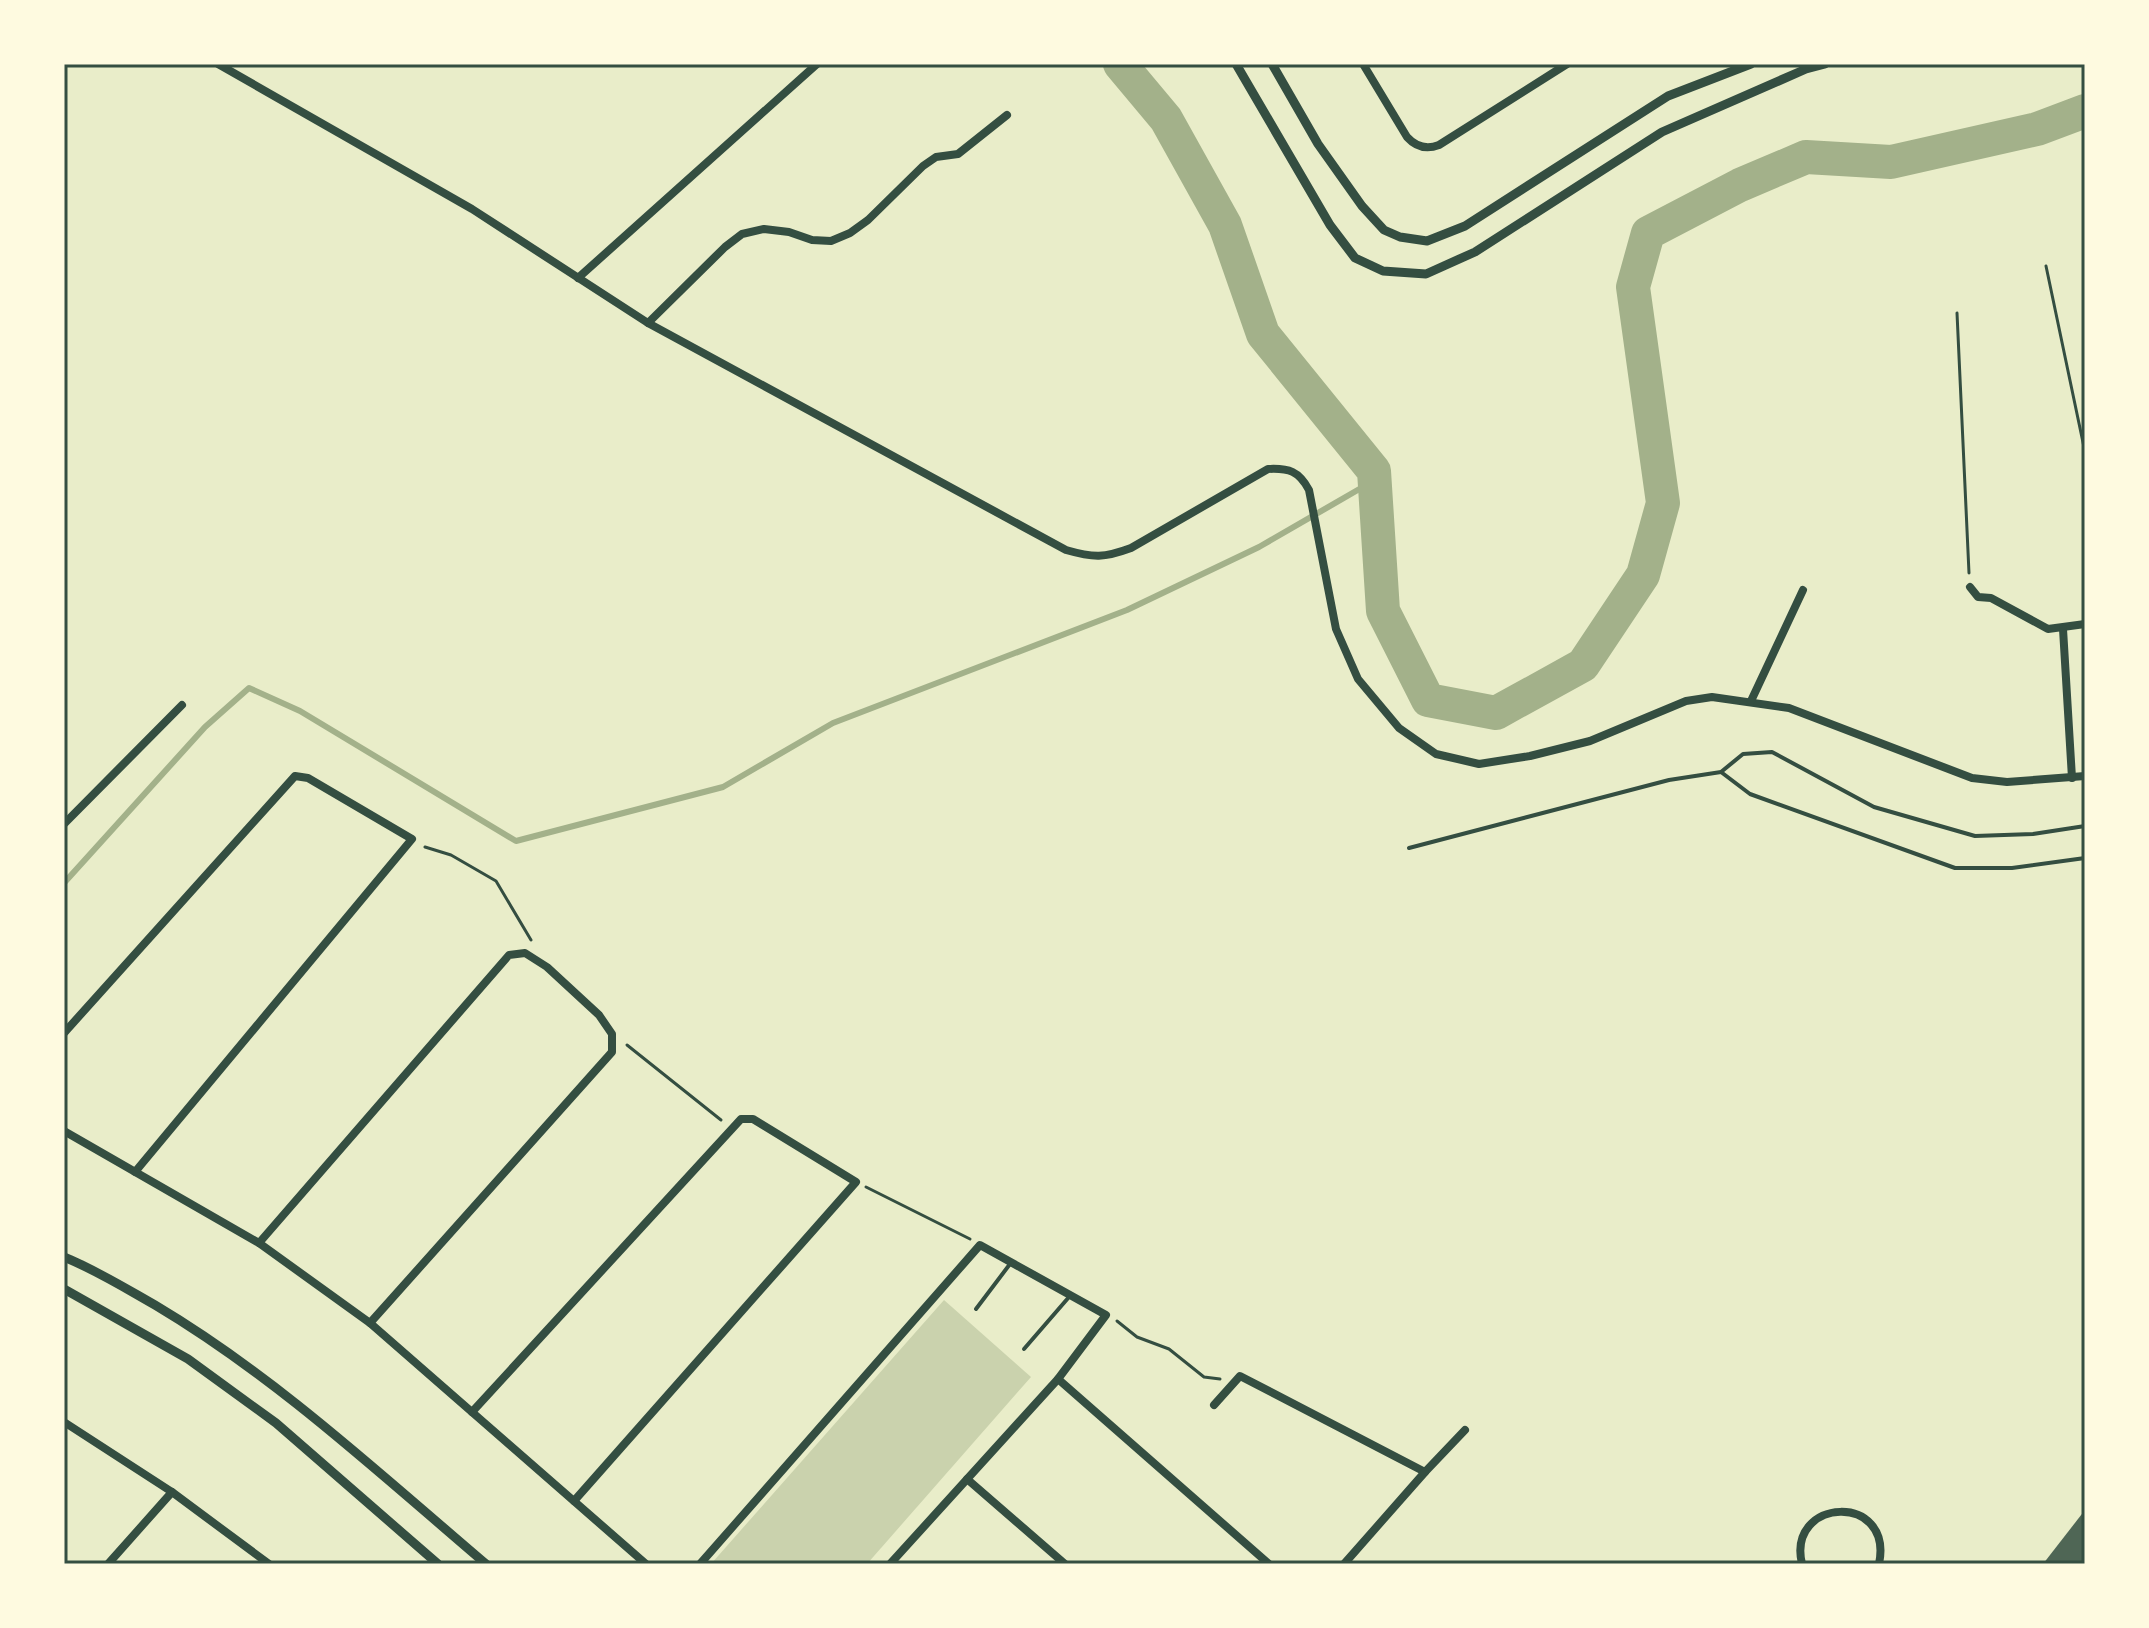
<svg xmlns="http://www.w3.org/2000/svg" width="2149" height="1628" font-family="Signika,sans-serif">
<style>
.green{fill:#cad2ad}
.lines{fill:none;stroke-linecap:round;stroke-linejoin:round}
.stream{stroke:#a3b18a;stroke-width:6}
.river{stroke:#a3b18a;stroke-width:34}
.building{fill:#4f6655}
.path{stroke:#344e41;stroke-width:3}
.service{stroke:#344e41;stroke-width:4}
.minor{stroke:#344e41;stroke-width:8}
.tertiary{stroke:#344e41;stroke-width:9}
.neatline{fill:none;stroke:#344e41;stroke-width:3}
</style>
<rect width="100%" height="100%" fill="#e9edc9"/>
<path class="green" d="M944 1300 1031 1377 867 1564H711Z"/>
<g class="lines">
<path class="stream" d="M64 883 205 727 249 688 300 711 516 841 723 787 833 723 1127 610 1259 547 1375 480"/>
<path class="river" d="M1120 64 1166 119 1225 225 1263 334 1374 471 1383 611 1428 700 1496 713 1583 665 1643 575 1663 503 1633 287 1648 233 1740 185 1806 157 1891 162 2037 129 2085 111"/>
</g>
<path class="building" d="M2085 1510V1564H2043Z"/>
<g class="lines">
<g class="path">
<path d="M2046 266 2085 452"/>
<path d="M1957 313 1969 573"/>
<path d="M425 847 451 855 496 881 531 940"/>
<path d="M627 1045 721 1120"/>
<path d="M866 1187 970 1239"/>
<path d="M1117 1321 1137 1337 1169 1349 1204 1377 1220 1379"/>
</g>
<g class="service">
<path d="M1721 772 1750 794 1955 868H2012L2085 858"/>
<path d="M1409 848 1669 780 1721 772 1743 754 1772 752 1874 807 1975 836 2033 834 2085 826"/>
<path d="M976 1309 1010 1264"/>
<path d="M1024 1349 1069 1297"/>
</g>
<g class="minor">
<path d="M218 64 472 209 648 323 1066 550C1094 558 1104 558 1131 548L1268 469C1289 468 1299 471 1309 490L1336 629 1358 679 1399 728 1436 754 1479 764 1530 756 1590 741 1686 701 1712 697 1789 708 1972 778 2007 782 2085 776"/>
<path d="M1363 64 1407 137C1416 147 1426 150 1439 145L1567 64"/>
<path d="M578 278 817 64"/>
<path d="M648 323 725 247 742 234 764 229 789 232 812 240 831 241 850 233 868 220 923 166 936 157 958 154 1007 115"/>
<path d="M1970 587 1978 597 1991 598 2048 629 2085 624"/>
<path d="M2063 629 2072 778"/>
<path d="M1751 701 1803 590"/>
<path d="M64 824 182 705"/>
<path d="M64 1033 295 776 308 778 412 839 135 1172"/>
<path d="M64 1131 259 1243 370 1323 646 1564"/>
<path d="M259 1243 509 955 525 953 547 967 599 1015 612 1034V1052L370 1323"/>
<path d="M1058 1379 1269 1564"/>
<path d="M1214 1405 1240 1376 1425 1472 1465 1430"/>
<path d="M472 1412 741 1119H753L856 1182 574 1501"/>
<path d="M64 1422 172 1492 269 1564"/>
<path d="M967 1479 1065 1564"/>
<path d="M108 1564 172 1492"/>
<path d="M700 1564 980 1245 1106 1315 1058 1379 890 1564"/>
<path d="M1344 1564 1425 1472"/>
<path d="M1802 1564C1786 1497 1894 1492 1879 1564"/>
</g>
<g class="tertiary">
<path d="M1236 64 1330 225 1355 258 1383 271 1426 274 1475 252 1662 132 1806 69 1825 64"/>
<path d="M1272 64 1318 144 1362 206 1384 230 1400 237 1427 241 1465 226 1668 96 1751 64"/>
<path d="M64 1257C96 1270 125 1288 155 1305 276 1377 379 1473 486 1564"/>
<path d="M64 1289 188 1359 276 1423 438 1564"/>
</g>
</g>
<rect width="2149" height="1628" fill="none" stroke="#fefae0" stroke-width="132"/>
<rect x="66" y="66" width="2017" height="1496" class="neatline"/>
</svg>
